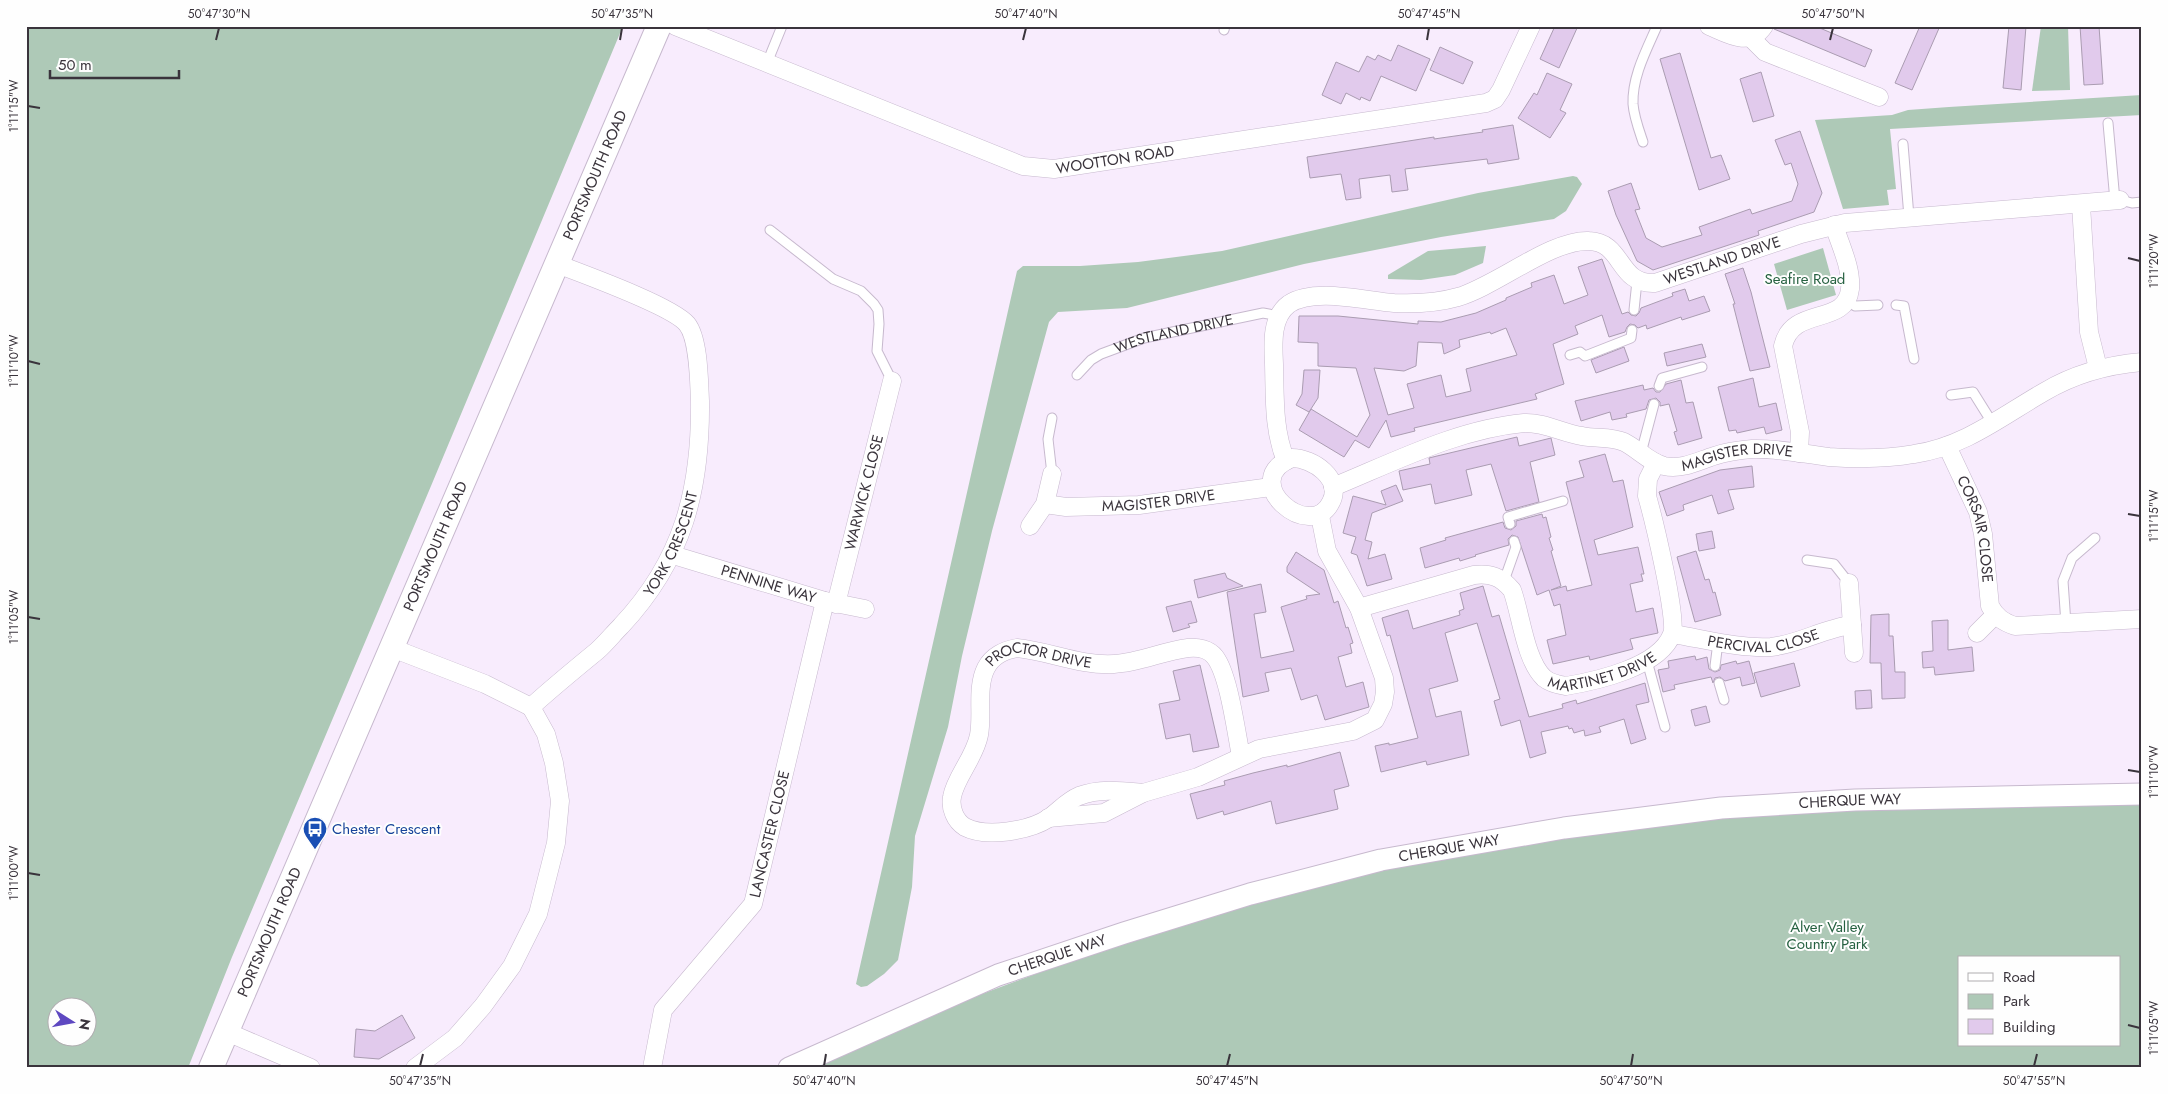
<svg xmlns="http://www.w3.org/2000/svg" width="2168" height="1094" font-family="Jost,sans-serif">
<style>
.green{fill:#aec9b7;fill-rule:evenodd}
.building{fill:#e1caec;stroke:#aa9cb1;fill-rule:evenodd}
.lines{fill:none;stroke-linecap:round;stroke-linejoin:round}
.service-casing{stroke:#c7b9ce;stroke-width:11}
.minor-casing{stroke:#c7b9ce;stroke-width:19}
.tertiary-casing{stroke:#c7b9ce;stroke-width:23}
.secondary-casing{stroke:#c7b9ce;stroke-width:26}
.service{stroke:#fff;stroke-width:9}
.minor{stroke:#fff;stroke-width:18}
.tertiary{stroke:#fff;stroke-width:21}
.secondary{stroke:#fff;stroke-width:24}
.ticks{fill:none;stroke:#3a343c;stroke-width:2}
.labels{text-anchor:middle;stroke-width:4;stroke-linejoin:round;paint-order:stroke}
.street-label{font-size:15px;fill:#3a343c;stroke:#fefefe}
.park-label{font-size:15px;fill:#266141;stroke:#fefefe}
.transit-label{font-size:15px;fill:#164399;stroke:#fefefe;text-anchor:start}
.neatline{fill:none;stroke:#3a343c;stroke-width:2}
.ticks-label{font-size:12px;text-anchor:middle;fill:#3a343c}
</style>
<rect width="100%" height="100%" fill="#f8ecfd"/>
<g class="green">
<path d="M26 26H623L431 486 232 957 188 1068H26ZM88 1006V1036H58V1006Z"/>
<path d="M2041 26H2068L2070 90 2032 91Z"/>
<path d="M2142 95V115L1890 129 1896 189 1887 190 1889 205 1843 209 1815 120 1892 115 1908 110 1949 107Z"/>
<path d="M1573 176 1577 177 1582 184 1566 211 1554 219 1441 237 1304 264 1127 308 1058 312 1049 322 992 531 962 656 948 727 915 836 912 887 898 960 884 974 867 986 861 987 856 984 1017 271 1023 266H1080L1138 262 1222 251 1478 193Z"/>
<path d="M1486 246 1483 263 1455 275 1421 280 1388 279V275L1428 251Z"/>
<path d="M1823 248 1836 295 1787 310 1774 264Z"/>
<path d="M2142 792V1068H790L802 1061 1250 894 1564 828ZM1959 958H2119V1045H1959Z"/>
</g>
<g class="building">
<path d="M1555 26H1578L1559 68 1540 59Z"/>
<path d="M1774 26H1815L1872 50 1865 67 1774 29Z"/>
<path d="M1920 26H1940L1912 90 1895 83Z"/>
<path d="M2009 26H2026L2021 90 2003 88Z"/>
<path d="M2080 26H2099L2103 84 2084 85Z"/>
<path d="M1398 45 1430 59 1416 91 1381 76 1370 101 1361 97 1360 100 1346 93 1341 104 1322 95 1336 62 1359 72 1367 56 1375 60 1378 55 1391 61Z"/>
<path d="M1440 47 1473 62 1463 84 1430 70Z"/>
<path d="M1680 53 1711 158 1721 155 1730 179 1699 190 1660 59Z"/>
<path d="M1761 72 1774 116 1753 122 1740 79Z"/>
<path d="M1547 73 1572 84 1560 110 1566 113 1550 138 1518 118 1534 93 1537 95Z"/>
<path d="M1513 125 1519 159 1488 164 1487 159 1405 169 1408 190 1392 192 1390 175 1359 179 1361 198 1346 200 1341 174 1310 178 1307 157 1434 137V139L1483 132 1482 130Z"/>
<path d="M1800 131 1822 193 1814 212 1758 231 1759 235 1653 270 1637 261 1616 215 1608 191 1631 183 1640 209 1635 210 1646 238 1662 247 1702 235 1699 227 1750 209 1752 214 1792 201 1798 184 1791 163 1785 165 1775 140Z"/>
<path d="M1602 259 1622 314 1628 312 1631 315 1636 316 1639 313 1641 308 1673 296 1672 293 1685 289 1689 301 1704 296 1710 311 1682 320 1681 317 1647 329 1646 325 1638 328 1635 325 1630 324 1627 327 1625 332 1609 337 1602 315 1575 326 1578 334 1553 344 1564 384 1535 394 1537 399 1414 428 1415 431 1391 437 1386 420 1369 448 1355 440 1344 457 1299 430 1311 409 1357 437 1370 415 1356 368 1318 366V343L1298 342 1299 316H1338L1418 324V321L1441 322 1476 313 1506 300V298L1532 287 1531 283 1554 275 1564 304 1588 295 1578 267ZM1506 328 1517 355 1466 369 1471 391 1446 397 1441 375 1407 384 1414 408 1388 415 1374 368 1404 371 1416 366 1418 342 1442 343 1444 354 1460 347 1459 340 1490 332 1491 334Z"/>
<path d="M1743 268 1751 292 1770 367 1750 371 1733 304H1735L1725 274Z"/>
<path d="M1702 344 1706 357 1667 366 1664 353Z"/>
<path d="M1624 347 1629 361 1596 373 1591 360Z"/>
<path d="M1304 370H1320L1318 398 1309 412 1296 405 1302 394Z"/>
<path d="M1753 378 1759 407 1776 403 1782 430 1766 434 1764 427 1737 433 1736 430 1729 431 1718 387Z"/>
<path d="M1681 380 1686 403 1693 402 1702 438 1678 445 1674 432 1677 431 1669 404 1660 406V402L1656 398 1649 400 1646 409 1626 414 1627 417 1612 420 1610 412 1581 421 1575 401 1643 385 1644 390 1653 388 1656 392H1660L1666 384Z"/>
<path d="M1517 437 1519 446 1551 438 1555 455 1530 462 1539 502 1506 511 1491 464 1466 470 1472 495 1435 504 1431 484 1403 490 1399 471 1430 464 1429 458 1437 456Z"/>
<path d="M1605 454 1613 482 1623 480 1633 527 1594 540 1598 555 1638 547 1644 574H1641L1643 581 1630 584 1636 612 1653 608 1658 633 1630 639 1633 649 1590 660 1589 656 1553 664 1547 640 1566 635 1560 604 1554 606 1549 590 1537 595 1518 537 1512 535 1508 539 1509 545 1475 555 1476 556 1460 561 1459 558 1425 568 1420 548 1446 540 1445 538 1503 522 1505 528 1511 530 1516 526V521L1542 514 1543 518 1546 517 1551 537 1549 538 1553 550 1551 551 1561 586 1551 590 1566 586 1567 591 1592 585 1566 482 1584 477 1579 461Z"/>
<path d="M1752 466 1754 487 1728 490 1734 509 1718 514 1712 495 1683 505 1684 510 1667 516 1659 492 1720 470Z"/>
<path d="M1396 485 1403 501 1372 513 1365 540 1372 542 1368 559 1385 554 1392 579 1367 586 1357 555 1351 553 1356 537 1343 533 1353 496 1386 505 1381 491Z"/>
<path d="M1712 531 1715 548 1699 551 1696 534Z"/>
<path d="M1696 551 1705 580 1709 579 1713 593 1715 592 1721 615 1695 622 1677 557Z"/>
<path d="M1296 552 1324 570 1334 603 1338 601 1346 628 1348 627 1353 643 1350 644 1352 653 1338 657 1346 687 1363 682 1369 707 1325 720 1317 695 1301 700 1291 668 1265 673 1269 691 1243 697 1227 592 1261 584 1266 612 1254 614 1261 658 1294 651 1281 607 1307 599 1306 596 1320 594 1287 572V567Z"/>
<path d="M1225 573 1227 578 1243 586 1198 598 1194 580Z"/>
<path d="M1483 586 1492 617 1499 615 1529 717 1563 708 1562 704 1576 700 1577 704 1645 683 1649 702 1636 705 1646 739 1631 744 1624 719 1599 727 1601 732 1585 736 1584 730 1574 733 1572 728 1569 729 1568 726 1541 732 1546 753 1530 758 1520 720 1501 726 1494 701 1500 699 1477 623 1445 633 1458 681 1429 689 1436 717 1461 711 1469 755 1427 765 1426 761 1381 772 1375 746 1389 743V745L1418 738 1390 635 1387 636 1382 618 1408 610 1413 629 1460 615 1459 611 1464 609 1460 593Z"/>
<path d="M1191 601 1197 622 1188 624 1190 627 1173 632 1166 607Z"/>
<path d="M1889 614V636H1893L1895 672H1905V698L1882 699 1881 663H1870L1871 615Z"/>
<path d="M1948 620V650L1972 647 1974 671 1935 675 1934 667 1923 668 1922 652 1933 651 1932 621Z"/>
<path d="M1695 656 1696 660 1707 657 1709 669 1715 672 1720 670 1721 665 1736 661 1737 664 1749 661 1755 683 1742 686 1740 677 1725 681 1720 677 1715 678 1713 683 1711 677 1674 685 1675 689 1663 692 1658 670 1669 668 1668 661Z"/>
<path d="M1794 663 1800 686 1761 697 1754 673Z"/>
<path d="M1200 665 1219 747 1193 752 1190 734 1166 739 1159 704 1180 700 1173 671Z"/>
<path d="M1871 690 1872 708 1856 709 1855 691Z"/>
<path d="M1706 706 1710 722 1695 726 1691 710Z"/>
<path d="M1340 752 1349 786 1334 790 1338 809 1276 824 1271 801 1224 815 1223 811 1197 819 1190 794 1225 785 1224 781 1253 773 1287 765V767Z"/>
<path d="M402 1015 415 1038 379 1059 354 1057 356 1029 375 1031Z"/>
</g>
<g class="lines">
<defs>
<g id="service">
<path d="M1224 30 1225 26"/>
<path d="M767 63 782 26"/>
<path d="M2108 123 2115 201"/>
<path d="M1643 142C1639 130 1634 117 1633 104 1632 77 1646 51 1657 26"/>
<path d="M1903 144 1909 217"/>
<path d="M2120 200 2132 203 2142 202"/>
<path d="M770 230 833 279 861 291 874 304 878 310 879 324 877 351 892 381"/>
<path d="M1847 300 1855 306 1878 305"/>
<path d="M1896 305 1904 306 1914 359"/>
<path d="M1634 310 1637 281"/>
<path d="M1570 355 1580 352 1585 356 1631 338 1632 330"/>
<path id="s1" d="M1077 375 1091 360 1101 354 1144 338 1263 313 1279 316"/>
<path d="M1659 386 1662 378 1702 367"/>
<path d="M1951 395 1973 392 1993 424"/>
<path d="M1052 418 1048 439 1052 474"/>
<path d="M1641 453 1654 404"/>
<path d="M1510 524 1508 517 1563 501"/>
<path d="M1807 560 1834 564 1849 583"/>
<path d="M1504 581 1516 547 1514 541"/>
<path d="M2066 624 2063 581 2072 558 2095 538"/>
<path d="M1647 661 1665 727"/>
<path d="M1715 666 1718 642"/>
<path d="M1719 683 1724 700"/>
</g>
<g id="minor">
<path id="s2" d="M675 26 1023 166 1054 169 1486 103 1495 99 1501 90 1531 26"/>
<path d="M1709 26C1728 34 1749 48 1764 26"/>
<path d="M1751 38 1765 52 1879 97"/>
<path d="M2081 205 2089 332 2098 368"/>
<path id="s3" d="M1947 446 1978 512 1983 534 1990 606C1996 617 2003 622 2015 626L2142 619"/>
<path d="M1799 453 1800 432 1783 346C1792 305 1846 327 1850 289 1852 268 1840 245 1834 225"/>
<path d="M1292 458C1313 458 1343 479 1331 502 1311 544 1236 481 1292 458Z"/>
<path id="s4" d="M1286 461C1273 430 1275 396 1274 364 1273 344 1271 317 1289 304 1314 287 1366 301 1394 303 1416 304 1437 303 1458 297 1496 286 1552 239 1589 241 1624 242 1617 285 1655 283L1801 234 1845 223 2120 200"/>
<path id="s5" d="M1333 487C1394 462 1458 429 1524 423 1544 422 1562 433 1582 436 1596 439 1611 436 1624 442 1638 449 1649 462 1664 466 1682 470 1698 461 1714 456 1726 452 1739 450 1752 449 1778 448 1803 454 1829 457 1857 459 1886 459 1914 454 1964 447 2002 416 2044 392 2074 374 2107 365 2142 362"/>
<path id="s6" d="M1045 504 1066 507 1139 505 1271 487"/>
<path d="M1030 526 1045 504 1052 474"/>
<path id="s7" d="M673 555 825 601 865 609"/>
<path d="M1849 583 1854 653"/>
<path id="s8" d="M836 604 892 381"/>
<path id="s9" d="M1359 608 1474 575C1491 573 1501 577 1512 590 1521 614 1525 660 1544 678 1550 683 1559 685 1566 686 1596 681 1660 667 1672 634 1678 620 1653 517 1647 496L1648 479 1656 463"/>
<path d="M1977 633 1995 615"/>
<path id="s10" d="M1673 634C1704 639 1740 649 1771 647 1800 644 1824 628 1852 625"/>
<path id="s11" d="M392 648 485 684 531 707C553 687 575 669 597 651 606 643 613 634 621 626 683 560 701 490 700 401 699 382 699 339 687 324 672 306 583 274 557 264"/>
<path id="s12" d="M1143 793C1122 791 1100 788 1079 796 1067 801 1060 810 1049 818 1029 831 986 838 965 827 955 821 950 808 952 797 955 778 975 757 979 735 983 714 976 688 986 668 992 656 1005 650 1017 648 1049 651 1080 666 1114 664 1139 663 1163 651 1188 648 1198 647 1209 649 1215 657 1229 675 1236 732 1241 756"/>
<path d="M1048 818 1104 813 1143 793 1198 777 1259 749 1353 731 1375 720 1383 704 1385 692 1384 678 1359 608 1327 551 1320 516"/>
<path d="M227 1032 311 1068"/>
<path d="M415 1068 455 1038 483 1006 512 966 538 914 556 843 560 801 554 763 546 734 531 707"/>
<path id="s13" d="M652 1068 663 1010 753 904 825 601"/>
</g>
<g id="tertiary">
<path id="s14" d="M789 1068 998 975 1124 933 1250 894 1381 860 1564 828 1721 808 1855 800 2142 794"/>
</g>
<g id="secondary">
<path id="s15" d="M211 1068 659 26"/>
</g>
</defs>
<use href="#service" class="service-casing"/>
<use href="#minor" class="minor-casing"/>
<use href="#tertiary" class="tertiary-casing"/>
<use href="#secondary" class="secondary-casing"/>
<use href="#service" class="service"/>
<use href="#minor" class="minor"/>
<use href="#tertiary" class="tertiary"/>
<use href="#secondary" class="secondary"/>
</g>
<path class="ticks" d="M216 40 219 28M620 40 622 28M1023 40 1026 28M1427 40 1429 28M1830 40 1833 28M28 106 40 108M2128 258 2140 261M28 361 40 364M2128 514 2140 516M28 617 40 619M2128 770 2140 772M28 873 40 875M2128 1025 2140 1028M420 1066 423 1054M824 1066 826 1054M1227 1066 1230 1054M1631 1066 1633 1054M2034 1066 2037 1054"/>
<defs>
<symbol id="bus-pin" viewBox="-11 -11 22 30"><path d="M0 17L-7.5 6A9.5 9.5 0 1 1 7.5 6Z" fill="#1a4fb4" stroke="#fefefe"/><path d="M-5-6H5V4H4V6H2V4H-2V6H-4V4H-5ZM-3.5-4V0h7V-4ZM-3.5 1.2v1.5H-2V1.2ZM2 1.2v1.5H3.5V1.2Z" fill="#fff"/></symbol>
</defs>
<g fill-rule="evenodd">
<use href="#bus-pin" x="301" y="815" width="28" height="38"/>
</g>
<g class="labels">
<g class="street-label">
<text dy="5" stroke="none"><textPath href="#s2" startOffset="468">WOOTTON ROAD</textPath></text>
<text dy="5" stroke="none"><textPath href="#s15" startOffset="972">PORTSMOUTH ROAD</textPath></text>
<text dy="5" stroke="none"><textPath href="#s4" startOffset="631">WESTLAND DRIVE</textPath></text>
<text dy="5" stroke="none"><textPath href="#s1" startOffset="108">WESTLAND DRIVE</textPath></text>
<text dy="5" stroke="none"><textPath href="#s5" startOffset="426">MAGISTER DRIVE</textPath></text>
<text dy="5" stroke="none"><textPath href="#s8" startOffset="115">WARWICK CLOSE</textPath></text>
<text dy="5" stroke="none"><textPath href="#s6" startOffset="114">MAGISTER DRIVE</textPath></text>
<text dy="5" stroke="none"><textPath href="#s3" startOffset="89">CORSAIR CLOSE</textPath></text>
<text dy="5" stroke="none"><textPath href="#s11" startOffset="370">YORK CRESCENT</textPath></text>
<text dy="5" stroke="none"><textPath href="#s15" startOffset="568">PORTSMOUTH ROAD</textPath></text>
<text dy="5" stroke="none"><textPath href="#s7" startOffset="100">PENNINE WAY</textPath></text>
<text dy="5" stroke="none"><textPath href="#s10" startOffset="92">PERCIVAL CLOSE</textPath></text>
<text dy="5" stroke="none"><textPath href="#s9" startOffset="319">MARTINET DRIVE</textPath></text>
<text dy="5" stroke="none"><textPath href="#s12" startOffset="419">PROCTOR DRIVE</textPath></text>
<text dy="5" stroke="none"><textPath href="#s14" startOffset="1102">CHERQUE WAY</textPath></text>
<text dy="5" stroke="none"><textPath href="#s13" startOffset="270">LANCASTER CLOSE</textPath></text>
<text dy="5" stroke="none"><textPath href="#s14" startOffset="698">CHERQUE WAY</textPath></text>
<text dy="5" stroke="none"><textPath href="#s15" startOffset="148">PORTSMOUTH ROAD</textPath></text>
<text dy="5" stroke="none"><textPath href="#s14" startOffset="291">CHERQUE WAY</textPath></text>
</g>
<g class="park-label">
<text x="1805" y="284">Seafire Road</text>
<text x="1827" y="932">Alver Valley<tspan x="1827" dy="17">Country Park</tspan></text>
</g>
<g class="transit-label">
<text x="332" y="834">Chester Crescent</text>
</g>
</g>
<rect width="2168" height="1094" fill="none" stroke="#fefefe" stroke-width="55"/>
<rect x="1958" y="956" width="162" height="90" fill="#fefefe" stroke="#b0adb0"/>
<rect x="1968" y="973" width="25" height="8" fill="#ffffff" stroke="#b0adb0"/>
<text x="2003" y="982" font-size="15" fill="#3a343c">Road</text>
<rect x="1968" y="994" width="25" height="15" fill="#aec9b7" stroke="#b0adb0"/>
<text x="2003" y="1006" font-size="15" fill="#3a343c">Park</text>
<rect x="1968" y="1019" width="25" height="15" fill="#e1caec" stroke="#b0adb0"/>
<text x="2003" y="1032" font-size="15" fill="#3a343c">Building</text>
<g transform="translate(72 1022) rotate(101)"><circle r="24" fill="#fefefe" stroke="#b0adb0"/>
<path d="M0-4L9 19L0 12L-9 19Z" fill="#5e48c1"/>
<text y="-8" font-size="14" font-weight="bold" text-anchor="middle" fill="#3a343c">N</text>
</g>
<path d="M50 70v8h129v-8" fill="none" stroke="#3a343c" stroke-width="2.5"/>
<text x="58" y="70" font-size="15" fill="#3a343c" stroke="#fefefe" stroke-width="4" paint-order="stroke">50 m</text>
<rect x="28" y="28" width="2112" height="1038" class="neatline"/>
<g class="ticks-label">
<text x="219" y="18">50°47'30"N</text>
<text x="622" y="18">50°47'35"N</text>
<text x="1026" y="18">50°47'40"N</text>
<text x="1429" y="18">50°47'45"N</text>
<text x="1833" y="18">50°47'50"N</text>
<text transform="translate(14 106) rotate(-90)" y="4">1°11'15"W</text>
<text transform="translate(2154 261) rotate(-90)" y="4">1°11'20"W</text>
<text transform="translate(14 361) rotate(-90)" y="4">1°11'10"W</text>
<text transform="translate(2154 516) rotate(-90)" y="4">1°11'15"W</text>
<text transform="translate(14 617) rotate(-90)" y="4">1°11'05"W</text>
<text transform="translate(2154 772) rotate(-90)" y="4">1°11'10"W</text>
<text transform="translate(14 873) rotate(-90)" y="4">1°11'00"W</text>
<text transform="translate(2154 1028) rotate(-90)" y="4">1°11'05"W</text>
<text x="420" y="1085">50°47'35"N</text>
<text x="824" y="1085">50°47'40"N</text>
<text x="1227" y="1085">50°47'45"N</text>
<text x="1631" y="1085">50°47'50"N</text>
<text x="2034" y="1085">50°47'55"N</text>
</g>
</svg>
